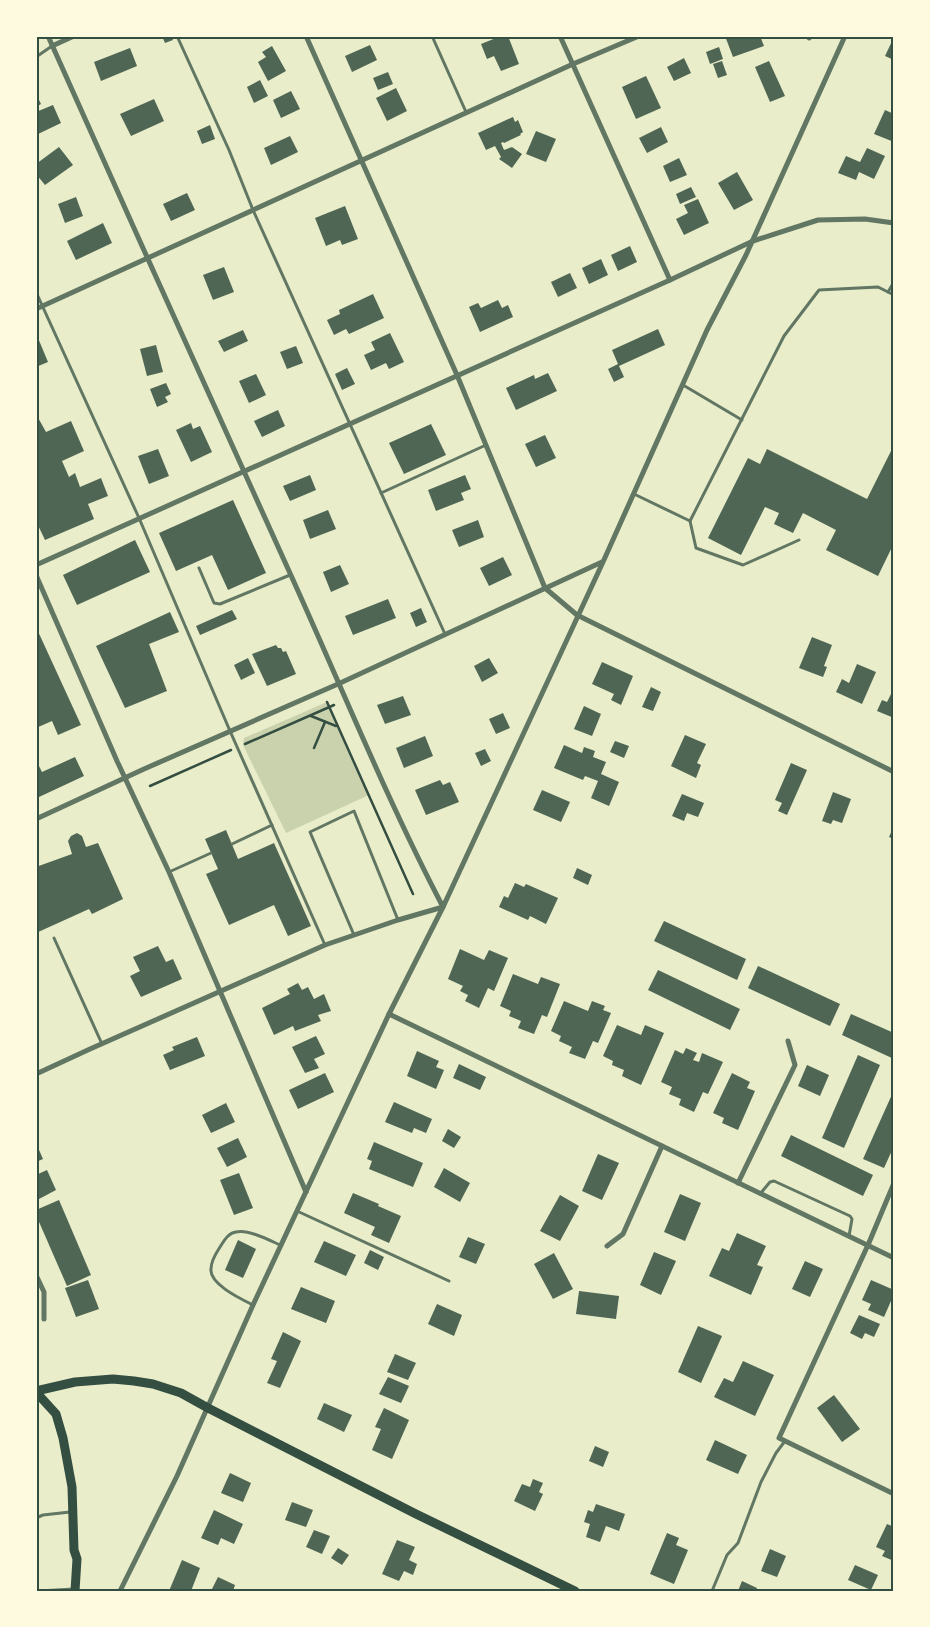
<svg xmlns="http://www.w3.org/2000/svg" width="930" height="1627" font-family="Cabin,sans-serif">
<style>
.green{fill:#cad2ad}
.building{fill:#4f6655}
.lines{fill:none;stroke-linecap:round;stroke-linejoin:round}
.path{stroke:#344e41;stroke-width:2.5}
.service{stroke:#617663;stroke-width:3}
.minor{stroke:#617663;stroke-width:5}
.secondary{stroke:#344e41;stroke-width:9}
.neatline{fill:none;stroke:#344e41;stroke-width:2}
</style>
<rect width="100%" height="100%" fill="#e9edc9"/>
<path class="green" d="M327 702 369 795 286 833 243 745 244 738Z"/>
<g class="building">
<path d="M162 36H172L173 40 165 43Z"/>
<path d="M501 36H508L519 64 501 71 494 56 487 59 481 44Z"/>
<path d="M725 36H760L764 46 733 57Z"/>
<path d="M894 37V60L885 56Z"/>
<path d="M370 45 377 60 352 72 345 56Z"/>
<path d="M272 46 286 71 268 81 258 62 266 57 262 52Z"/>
<path d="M719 47 723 59 710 64 706 52Z"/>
<path d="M130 48 137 66 101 81 94 62Z"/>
<path d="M684 58 691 73 674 81 667 67Z"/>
<path d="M722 61 727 75 718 78 713 64Z"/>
<path d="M769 61 785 96 770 102 755 67Z"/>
<path d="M388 72 393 84 378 90 373 78Z"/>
<path d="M646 76 661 108 636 119 622 87Z"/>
<path d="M260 80 268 96 254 103 247 87Z"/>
<path d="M396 88 407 111 387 121 376 98Z"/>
<path d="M291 91 300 109 281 118 273 100Z"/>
<path d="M36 94 41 104 36 107Z"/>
<path d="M154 99 164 121 131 136 120 114Z"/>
<path d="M53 105 61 123 36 135V112Z"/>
<path d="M885 110 894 114V142L874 134Z"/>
<path d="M513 117 515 122 518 120 523 132 520 134 521 135 504 143 503 142 501 143 504 150 512 147 522 154 512 168 499 159 501 157 495 146 486 150 478 133Z"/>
<path d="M210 125 215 139 202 144 197 131Z"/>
<path d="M661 127 668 142 647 153 639 138Z"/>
<path d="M536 131 556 139 546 162 526 154Z"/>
<path d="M290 136 298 152 271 165 264 148Z"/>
<path d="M59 147 73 165 45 185 36 174V164Z"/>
<path d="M867 148 885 156 874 179 859 172 856 180 838 173 846 156 860 162Z"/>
<path d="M679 158 687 175 670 182 663 166Z"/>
<path d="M737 172 753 200 734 210 718 183Z"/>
<path d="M691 187 696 197 680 204 676 194Z"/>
<path d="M187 193 195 210 171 221 163 204Z"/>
<path d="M76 197 83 216 65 223 58 204Z"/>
<path d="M698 199 709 223 684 235 676 219 688 213 684 205Z"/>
<path d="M345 206 358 239 342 245 340 240 326 246 315 218Z"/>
<path d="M103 223 112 243 76 260 67 241Z"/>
<path d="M630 246 637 262 618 271 611 255Z"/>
<path d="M601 259 608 275 589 284 582 268Z"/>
<path d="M224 267 234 292 213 300 203 275Z"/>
<path d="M570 273 577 288 558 297 551 282Z"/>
<path d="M373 294 384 318 349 334 346 329 334 335 327 320 340 314 339 310Z"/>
<path d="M498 300 502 308 508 305 513 317 480 332 469 307 478 303 481 308Z"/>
<path d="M658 329 665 345 619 366 624 377 614 382 608 369 618 364 612 350Z"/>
<path d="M243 330 248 341 224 352 218 341Z"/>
<path d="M390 333 404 362 389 369 386 363 371 370 364 355 375 350 371 342Z"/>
<path d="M36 338H38L48 362 36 367Z"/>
<path d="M156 345 163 372 147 376 140 349Z"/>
<path d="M296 346 303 363 287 369 280 352Z"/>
<path d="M347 368 355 384 342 390 335 374Z"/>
<path d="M548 373 557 391 516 410 506 388 534 375 535 379Z"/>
<path d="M256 374 266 395 249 403 239 381Z"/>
<path d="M166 383 171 394 165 397 168 402 157 407 150 389Z"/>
<path d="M278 410 285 426 262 437 254 421Z"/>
<path d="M36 414 46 432 71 421 84 451 62 461 69 477 75 473 80 487 101 478 108 496 88 504 94 519 45 540 36 521Z"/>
<path d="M191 423 193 429 200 426 212 452 191 462 176 430Z"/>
<path d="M431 424 446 455 404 474 389 443Z"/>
<path d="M545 435 556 458 536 467 525 444Z"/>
<path d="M894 445V543L878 576 826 550 836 530 803 513 793 533 774 524 779 513 765 507 741 555 708 538 748 458 760 464 767 449 867 499Z"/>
<path d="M158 449 169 476 149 484 138 456Z"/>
<path d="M310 475 316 490 290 501 283 486Z"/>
<path d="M465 475 471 489 461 493 464 500 436 511 428 490Z"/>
<path d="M233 500 266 573 228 590 212 555 176 571 159 533Z"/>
<path d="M328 510 336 529 310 539 303 520Z"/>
<path d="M478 520 484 537 459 547 452 530Z"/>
<path d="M135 540 150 572 77 605 63 575Z"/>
<path d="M503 557 512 575 489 586 480 568Z"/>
<path d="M340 565 349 584 331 592 323 572Z"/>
<path d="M388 599 396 618 353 635 345 616Z"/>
<path d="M421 608 427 622 416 627 410 613Z"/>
<path d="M232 610 237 619 200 635 196 626Z"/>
<path d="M170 612 179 632 149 644 167 691 125 708 96 646Z"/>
<path d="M36 627 81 725 58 735 52 721 36 728Z"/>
<path d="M812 637 832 645 824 666 827 667 823 677 799 668Z"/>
<path d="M276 645 278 648H281L283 652 286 651 296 674 267 686 252 654Z"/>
<path d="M248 658 255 673 241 680 234 665Z"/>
<path d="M489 658 498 673 482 682 474 666Z"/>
<path d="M602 662 633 676 621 705 611 700 614 694 592 684Z"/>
<path d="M857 664 876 672 862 704 836 692 842 679 849 683Z"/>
<path d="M651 687 661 692 653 711 642 707Z"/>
<path d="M894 688V718L877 711 882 700 887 702Z"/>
<path d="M403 696 411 715 385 724 377 705Z"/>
<path d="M584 706 601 714 592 736 574 729Z"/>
<path d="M503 713 510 728 496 734 489 719Z"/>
<path d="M685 735 706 744 697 763 701 765 696 778 671 766Z"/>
<path d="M425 736 433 756 404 768 396 748Z"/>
<path d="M615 741 629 746 624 758 610 752Z"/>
<path d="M564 745 582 753 584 747 595 751 593 757 606 762 601 774 619 782 609 806 591 798 598 781 585 776 583 780 554 768Z"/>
<path d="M485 749 491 761 481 766 475 753Z"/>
<path d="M75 757 84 776 39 797 36 791V760L42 772Z"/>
<path d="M791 763 807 770 787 815 778 811 782 803 775 800Z"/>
<path d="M440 780 443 785 450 782 459 802 426 815 415 790Z"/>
<path d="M542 790 570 802 561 822 533 810Z"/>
<path d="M833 792 851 799 842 823 833 820 831 824 822 821Z"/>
<path d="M682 794 704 803 698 817 687 813 684 821 672 816Z"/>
<path d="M894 826V839L889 837Z"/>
<path d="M226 830 238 859 274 843 311 926 288 936 274 905 229 925 206 874 218 869 205 839Z"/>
<path d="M77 833 82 836 86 847 98 843 123 899 92 914 89 909 36 933V867L72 854 68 841 71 836Z"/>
<path d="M577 868 592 875 588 885 573 878Z"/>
<path d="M515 883 524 887 526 884 558 898 546 924 530 916 528 920 499 907 504 896 508 898Z"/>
<path d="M664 921 746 959 737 980 654 941Z"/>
<path d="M158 946 166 962 173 959 182 979 141 997 130 976 140 971 133 957Z"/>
<path d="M460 949 484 960 489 950 508 958 494 991 488 988 479 1008 465 1001 468 995 460 991 463 986 448 979Z"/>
<path d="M758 966 840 1004 830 1026 748 988Z"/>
<path d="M658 970 740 1009 730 1030 648 990Z"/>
<path d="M513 974 538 984 541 977 560 984 547 1017 542 1015 534 1034 518 1028 521 1021 509 1016 511 1011 500 1006Z"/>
<path d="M298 983 302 990 308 987 314 999 324 994 331 1011 318 1015 321 1021 295 1031 293 1026 274 1035 262 1008 290 994 287 989Z"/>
<path d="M564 1001 588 1011 592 1001 605 1006 603 1010 611 1013 598 1043 593 1041 585 1059 569 1053 572 1047 559 1041 561 1036 551 1031Z"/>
<path d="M851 1014 894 1033V1059L842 1035Z"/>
<path d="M617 1025 641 1035 645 1025 664 1033 641 1085 622 1076 624 1070 612 1065 613 1061 603 1056Z"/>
<path d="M316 1036 325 1054 314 1059 319 1068 305 1073 292 1047Z"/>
<path d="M197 1037 205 1056 170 1070 163 1055 174 1050 172 1047Z"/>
<path d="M686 1048 697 1053 693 1060 699 1062 702 1053 723 1062 708 1094 703 1092 694 1112 679 1105 681 1099 669 1094 672 1087 661 1082 675 1050 683 1054Z"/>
<path d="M417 1051 439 1061 436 1067 444 1070 436 1089 407 1076Z"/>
<path d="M858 1055 880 1065 844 1148 822 1138Z"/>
<path d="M459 1064 486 1077 480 1090 453 1078Z"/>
<path d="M807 1065 829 1075 820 1096 798 1086Z"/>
<path d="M325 1073 334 1092 298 1109 289 1090Z"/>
<path d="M732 1073 750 1082 747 1088 755 1091 738 1130 722 1123 724 1118 713 1113Z"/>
<path d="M894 1090V1146L884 1168 863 1159Z"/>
<path d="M394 1102 432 1119 426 1133 414 1128 412 1133 385 1122Z"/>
<path d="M226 1103 235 1122 211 1133 202 1115Z"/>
<path d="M448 1129 461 1137 454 1148 442 1141Z"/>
<path d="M791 1135 873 1175 863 1196 781 1156Z"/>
<path d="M238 1138 247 1157 227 1167 217 1148Z"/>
<path d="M374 1142 423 1163 413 1187 369 1169 372 1161 367 1159Z"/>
<path d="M36 1143 43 1159 36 1162Z"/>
<path d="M598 1154 619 1163 602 1200 582 1191Z"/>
<path d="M444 1168 470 1183 460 1202 434 1187Z"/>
<path d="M47 1170 56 1190 39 1199 36 1193V1175Z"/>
<path d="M239 1173 253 1208 234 1215 220 1180Z"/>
<path d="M353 1193 379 1204 378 1206 401 1216 389 1243 371 1235 375 1227 344 1213Z"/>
<path d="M680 1194 701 1203 685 1241 664 1232Z"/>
<path d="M560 1195 579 1206 560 1241 540 1231Z"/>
<path d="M59 1200 91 1275 67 1286 36 1215V1210Z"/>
<path d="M737 1233 766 1246 757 1265 763 1267 751 1295 709 1276 722 1248 729 1251Z"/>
<path d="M468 1237 485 1244 476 1264 459 1257Z"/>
<path d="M238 1240 256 1249 243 1278 225 1270Z"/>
<path d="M324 1241 356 1255 346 1276 314 1262Z"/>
<path d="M370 1250 384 1257 378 1270 364 1263Z"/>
<path d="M654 1252 676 1261 661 1295 640 1285Z"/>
<path d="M554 1253 573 1289 553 1299 534 1264Z"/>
<path d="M805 1261 823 1269 810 1297 792 1289Z"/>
<path d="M88 1280 99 1309 76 1317 65 1288Z"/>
<path d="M871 1280 894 1290V1294L884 1317 868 1310 871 1304 862 1300Z"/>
<path d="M301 1287 335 1301 326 1323 291 1309Z"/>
<path d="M579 1291 619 1296 616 1319 576 1314Z"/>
<path d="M437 1304 462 1315 454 1336 428 1324Z"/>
<path d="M859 1315 880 1324 874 1337 865 1333 862 1339 850 1333Z"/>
<path d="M698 1326 722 1336 701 1383 678 1372Z"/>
<path d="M283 1332 301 1341 280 1388 267 1383 277 1361 271 1359Z"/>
<path d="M395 1354 416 1363 408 1380 387 1372Z"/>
<path d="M743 1361 774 1375 755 1416 714 1397 724 1378 733 1382Z"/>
<path d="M388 1377 409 1386 401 1403 379 1394Z"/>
<path d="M834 1395 860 1429 842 1442 817 1408Z"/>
<path d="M324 1403 352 1415 344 1432 317 1419Z"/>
<path d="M384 1408 409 1420 392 1459 372 1450 381 1429 375 1427Z"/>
<path d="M715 1440 747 1455 738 1474 706 1460Z"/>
<path d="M595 1446 609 1452 603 1467 589 1461Z"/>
<path d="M230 1473 251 1483 243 1502 221 1493Z"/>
<path d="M533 1479 543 1483 539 1492 543 1494 535 1511 514 1501 522 1484 530 1487Z"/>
<path d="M292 1502 313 1510 306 1527 285 1520Z"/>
<path d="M596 1504 625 1514 619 1531 606 1526 600 1542 586 1537 590 1524 584 1522 588 1510 593 1512Z"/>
<path d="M214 1510 243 1524 234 1544 221 1538 218 1545 201 1538Z"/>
<path d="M887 1524 894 1527V1561L882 1556 885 1551 876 1547Z"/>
<path d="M314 1530 330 1536 322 1554 306 1547Z"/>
<path d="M667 1533 679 1538 676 1545 688 1550 674 1584 650 1574Z"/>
<path d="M397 1540 415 1547 409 1560 417 1564 413 1575 404 1571 399 1581 382 1574Z"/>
<path d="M338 1548 349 1555 342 1565 331 1558Z"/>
<path d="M770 1549 786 1556 777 1577 761 1571Z"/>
<path d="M182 1560 200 1568 191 1591H169Z"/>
<path d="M855 1565 878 1575 871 1590 848 1580Z"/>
<path d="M218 1577 235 1585 233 1591H211Z"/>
<path d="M742 1581 757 1588 756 1591H738Z"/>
</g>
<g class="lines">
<g class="path">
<path d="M327 702 413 894"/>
<path d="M311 716 336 726"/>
<path d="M245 744 334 705"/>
<path d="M314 748 325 722"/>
<path d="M150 786 231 750"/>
</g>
<g class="service">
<path d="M177 36 229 150 253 210 445 634"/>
<path d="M432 36 466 112"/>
<path d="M36 57 52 46"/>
<path d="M36 292 139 518 230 731 325 945"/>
<path d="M888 292 894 282"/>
<path d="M683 385 742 420"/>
<path d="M381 493 486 445"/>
<path d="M634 494 690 521 696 548 743 565 799 540"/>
<path d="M690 521 784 336 819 290 878 287 894 295"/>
<path d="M199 568 214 603 220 604 290 575"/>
<path d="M232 844 272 825"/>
<path d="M169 872 211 853"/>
<path d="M354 935 310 832 354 811 398 920"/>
<path d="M54 938 102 1044"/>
<path d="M760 1194 770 1182 774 1181 850 1216 852 1219 849 1236"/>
<path d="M297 1211 449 1281"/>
<path d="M253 1305C241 1299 209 1284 211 1269 211 1262 216 1253 220 1247 224 1241 228 1233 236 1232 248 1229 269 1240 280 1245"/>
<path d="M36 1518 43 1515 70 1512"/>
<path d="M39 1591 74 1589"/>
<path d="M712 1591 727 1555 738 1543 761 1482 776 1453 785 1441"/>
</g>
<g class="minor">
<path d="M306 36 457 375 545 588 577 615 894 772"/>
<path d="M560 36 670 280"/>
<path d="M808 36 809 38"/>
<path d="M52 46 74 36"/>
<path d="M36 309 573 64 639 36"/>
<path d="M36 565 670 280 753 241 818 220 865 219 894 223"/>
<path d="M36 575 117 761 169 872 306 1192"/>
<path d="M36 819 144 769 338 684 602 562"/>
<path d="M389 1014 894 1258"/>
<path d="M36 1074 90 1049 325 945 398 920 443 907C386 798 340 683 289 571 209 392 127 215 48 36"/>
<path d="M738 1183 795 1065 788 1041"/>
<path d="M894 1183 868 1245 779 1438 894 1494"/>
<path d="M607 1246 623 1234 662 1146"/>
<path d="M36 1275 44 1292V1319"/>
<path d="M120 1591 177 1476 253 1305 389 1014 443 907 603 562 707 330 746 255 845 36"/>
</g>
<g class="secondary">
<path d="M36 1391 75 1382 113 1379 134 1381 153 1384 181 1393 208 1408 416 1514 575 1591"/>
<path d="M36 1392 56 1414 63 1438 72 1487 74 1550 77 1559 75 1591"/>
</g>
</g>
<rect width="930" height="1627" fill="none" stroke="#fefae0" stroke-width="75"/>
<rect x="38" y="38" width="854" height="1552" class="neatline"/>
</svg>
